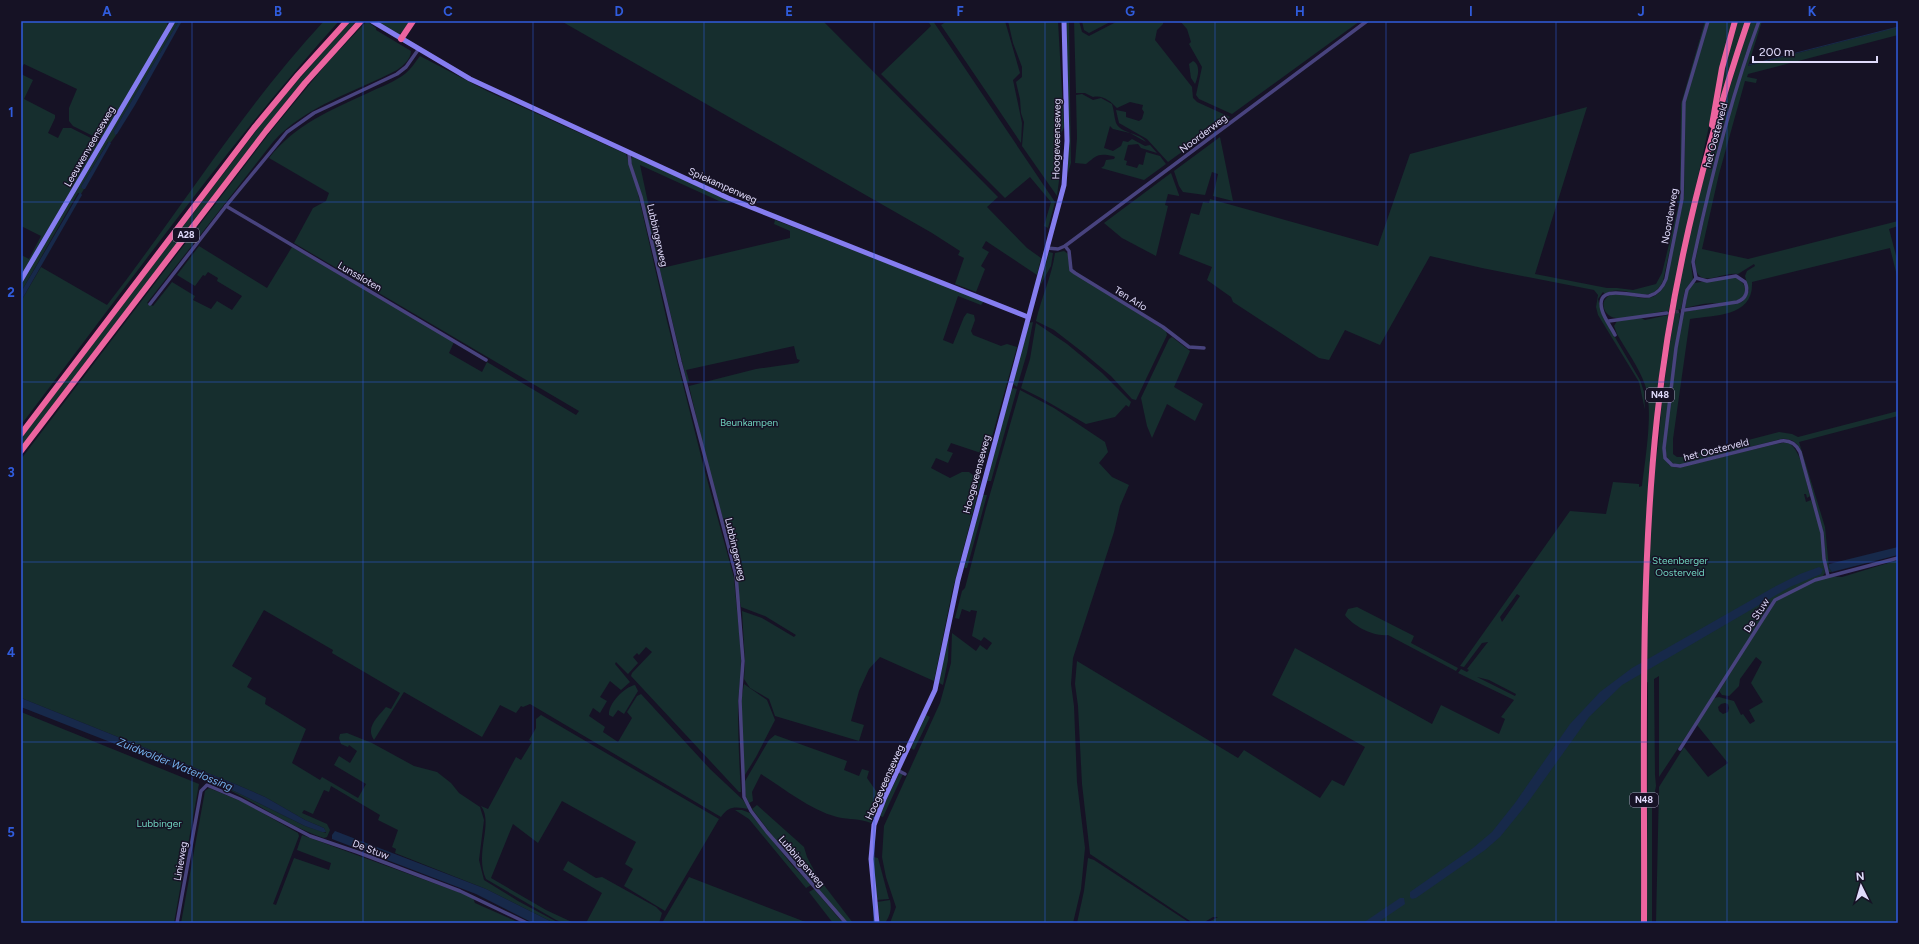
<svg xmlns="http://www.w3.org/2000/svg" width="1919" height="944" font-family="Figtree,sans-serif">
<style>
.green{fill:#162e2e;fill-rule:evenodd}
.water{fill:#17294a}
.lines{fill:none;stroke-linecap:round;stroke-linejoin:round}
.stream{stroke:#17294a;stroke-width:1}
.street-tunnel{stroke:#343045;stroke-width:3.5;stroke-dasharray:3.5 2;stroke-linecap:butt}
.street{stroke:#48437e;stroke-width:3.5}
.secondary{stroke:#857def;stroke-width:5}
.highway{stroke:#ec649f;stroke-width:6}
.grid{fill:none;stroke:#305cdc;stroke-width:1;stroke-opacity:0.55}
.labels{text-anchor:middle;stroke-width:3;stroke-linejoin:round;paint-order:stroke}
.shield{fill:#161225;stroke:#a39fbb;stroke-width:1}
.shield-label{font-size:9px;font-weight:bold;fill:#e0dbfb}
.street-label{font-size:10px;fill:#e0dbfb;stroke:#161225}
.park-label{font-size:10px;fill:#6fd3be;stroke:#161225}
.water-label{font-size:11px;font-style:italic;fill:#75b1ee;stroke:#161225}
.neatline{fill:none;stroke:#305cdc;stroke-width:1.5}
.grid-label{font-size:13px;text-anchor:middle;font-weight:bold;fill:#305cdc}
</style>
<rect width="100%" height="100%" fill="#161225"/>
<g class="green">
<path d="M21 21H171L167 23 168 26 102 138 99 139 73 126 69 121V108L77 89 24 64 21 69Z"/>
<path d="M175 21H179L114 131 116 135 111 142H108L81 187 84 189 81 194 78 193 21 292V283Z"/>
<path d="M324 21H339C224 149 125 289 21 425V301L41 267 107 305C180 211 243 108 324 21Z"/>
<path d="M350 21 354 23 353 25 291 95 253 144 21 449V438L272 110Z"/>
<path d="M367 21 376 28V30L411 51C411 59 403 66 397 70 355 92 305 106 273 142L147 303 153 306 172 282 195 296 193 300 211 309 217 301 232 310 242 296 217 281 218 278 208 272 205 276 203 275 195 286 177 275 199 246 267 288 292 247 454 342 449 353 482 372 487 362 576 415 579 411 294 243 313 208 326 201 329 193 269 158C296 124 329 111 368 93 380 87 395 82 406 73 412 68 415 62 420 56L487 91 626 154 636 185 667 321 704 468 734 578C736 605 740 632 741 660 741 674 739 688 738 703 738 732 739 762 741 792H739L631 676 632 673 652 652 646 647 639 655 637 653 633 657 638 663 628 674 616 662 615 664 630 682 621 690 610 681 600 697 607 701 600 713 593 708 589 716 605 727 603 732 618 742 632 718 627 712 637 696 641 694 710 769 743 800 749 809C736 807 729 805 721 817L530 704 523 707 521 706 516 713 500 705 482 737 404 692 374 740C365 727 378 717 386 707L391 709 400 693 332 653 333 650 264 610 232 666 252 678 247 687 266 698 265 704 306 729 292 763 320 780 322 777 358 798 366 784 334 765 339 756 350 763 357 751 349 745 348 747 341 744 339 738 340 734 347 733 372 743 414 766 437 772 451 783 459 793 480 807 484 820 479 860 484 880 518 901 559 923H554L486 889 395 853 396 849 392 847 398 830 378 820 380 815 331 786 329 792 324 790 313 814 304 810 302 813 327 824 330 830 327 837 324 838C287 826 255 801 219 785L230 789 305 826 326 833 324 828 305 820 265 797 235 784 21 698V459L271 131 328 62Z"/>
<path d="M375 21H410L403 31 399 34Z"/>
<path d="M561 21H823L998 197 987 207 1027 248 1041 258 1037 275 986 241 982 248 989 252 981 266 985 269 976 292 955 284 964 258 958 255 960 251 932 233Z"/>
<path d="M928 21H933L1055 202 1048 228 1044 226 1051 202 1030 177 1005 198 881 74 931 26Z"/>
<path d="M947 21H1005L1020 73 1013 80 1022 123 1021 143 941 25Z"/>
<path d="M1008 21H1058L1064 127 1061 134V165L1057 196 1022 146 1024 122 1021 113 1020 99 1016 82 1022 77V67L1013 43Z"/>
<path d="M1065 21H1069L1071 163 1068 173Z"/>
<path d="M1074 21H1079L1082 32 1089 36 1116 22 1163 21V24L1157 30 1155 40 1192 87 1193 98 1197 102 1230 117 1168 162 1147 139 1119 123 1116 110 1126 112V117L1139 121 1142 119 1144 112 1142 109 1143 105 1130 102 1117 108C1110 101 1103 95 1093 97L1085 93H1076Z"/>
<path d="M1082 21H1112L1089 33 1084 30Z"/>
<path d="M1180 21H1360L1232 114 1199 99 1196 95 1202 67 1189 44 1191 42 1187 29Z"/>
<path d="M1705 21H1707L1685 96 1681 199 1663 281C1649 310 1624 281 1605 294L1603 292 1598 299 1602 315 1640 380 1644 392 1645 410 1639 382 1598 315 1596 307 1598 295 1594 290 1482 268 1430 256 1380 345 1345 330 1329 360 1319 358 1233 302 1231 297 1207 280 1212 267 1179 254 1191 213 1199 215 1203 202 1209 203 1210 199 1378 246 1410 154 1587 107 1535 274 1607 288H1617L1633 290 1656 284 1662 273 1678 207 1680 189 1681 104Z"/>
<path d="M1709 21H1732L1669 309 1648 484C1660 461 1659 428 1662 402 1667 360 1673 320 1680 281 1696 192 1724 107 1750 21H1758L1746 53 1703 210 1691 264 1693 279 1685 290 1681 309 1676 310 1677 313H1680L1679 320 1663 455 1669 465 1677 468 1776 444 1788 442C1803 453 1805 479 1810 496L1807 498 1806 494H1804L1806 502 1811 500 1820 528 1825 573 1823 576 1842 577 1898 560V920L1883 923H1656L1659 787 1684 747 1708 777 1728 763 1697 725 1714 698 1719 697 1734 701 1741 715 1743 714 1750 724 1755 721 1749 710 1763 702 1751 683 1762 662 1756 657 1740 679 1739 686 1729 696 1722 695 1719 691 1766 616 1659 777V676L1654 679 1655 775 1656 786 1652 806V923H1647L1648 682 1642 685 1641 923H1207L1218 917H1213L1203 923H1193L1090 854 1082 784 1078 706 1075 684 1077 661 1238 758 1244 750 1320 798 1332 780 1344 786 1365 747 1272 695 1295 648 1432 724 1441 705 1499 734 1505 719 1501 717 1514 700 1458 673 1461 669 1467 672 1469 670 1467 669 1488 642 1482 643 1464 667 1460 666 1570 511 1606 514 1613 482 1639 484V487L1642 486C1645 461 1654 408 1645 385 1639 367 1626 350 1617 334L1614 326 1617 321 1641 318 1645 320 1668 315V311C1651 312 1632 320 1616 318 1603 316 1598 300 1611 295 1630 288 1650 313 1666 283L1684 197 1685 101ZM1517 594 1520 596 1502 622 1500 617ZM1477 677 1489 680 1516 694 1515 696ZM1725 703 1728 704 1729 708 1728 712 1723 714 1719 711 1718 707 1721 704Z"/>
<path d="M1736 21H1746L1718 109 1716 108 1723 72Z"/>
<path d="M1760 21H1762L1748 66 1898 27V35L1748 74 1747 77 1757 79 1756 83 1745 81 1719 174 1702 249 1748 259 1898 221V226L1889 229 1898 263V280L1890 248 1752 282C1754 317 1715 315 1690 319L1673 439V454L1677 457H1683L1779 432 1792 434 1798 437 1898 411V416L1799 442 1825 527 1829 568 1832 572H1828L1826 565 1824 535 1802 453C1798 443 1792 438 1781 439L1680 465C1669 464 1666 458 1665 448L1677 348 1684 312 1742 302 1749 291 1745 276 1747 271 1755 266 1754 264 1738 274C1721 271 1696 292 1695 262L1716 162 1743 70Z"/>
<path d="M1193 61C1201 65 1198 77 1195 84L1191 78 1189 64Z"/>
<path d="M21 74 33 80 24 99 55 115V118L48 133 58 138 63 128H71L97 141 98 144 21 276V255L29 259 41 236 21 226Z"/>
<path d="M1082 94 1093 100 1101 98 1112 104C1114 110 1114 117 1116 123 1121 134 1139 132 1146 142L1130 133 1113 129 1110 126 1104 148 1113 151 1121 146 1123 141 1128 142 1132 139 1145 146 1150 145 1157 153 1141 148 1138 144 1128 145 1124 160 1127 161 1126 165 1137 168 1139 164 1143 165 1146 152 1160 156 1166 164 1144 180 1101 168 1104 166 1106 160 1114 159 1115 157 1113 156C1098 153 1097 155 1086 164L1075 163 1077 138 1076 95Z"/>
<path d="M1220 137 1233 201 1213 196 1218 174 1212 172 1205 195 1183 192 1179 186 1174 171Z"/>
<path d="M633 156 731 202 728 203 719 201 640 165 662 268 790 238V231L774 224 775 220 984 301 981 305 958 296 943 340 953 344 964 317 967 313 974 315 975 320 971 331 973 335 1001 346 1007 344 1017 347 987 455 951 443 947 451 953 453 948 463 936 458 931 468 950 478 962 472H969L981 481 952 592 934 681 880 657 869 669 859 691 851 721 864 725 859 741 775 716 769 699 750 688 744 679 745 662 742 611 762 618 794 637 796 635 765 616 741 607 738 594V571L709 470 689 386 756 369 798 363 800 360 797 359 794 346 686 370 689 381 687 382 642 196 631 162V159Z"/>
<path d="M1171 173 1179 195V196L1168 194 1165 205 1168 206 1156 256 1122 238 1104 223Z"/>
<path d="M1064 251 1068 254 1070 270 1166 331 1167 335 1136 400 1132 399 1111 376 1085 354 1054 330 1036 321C1041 298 1052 276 1055 253Z"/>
<path d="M1049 252 1053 253 1051 266 1040 286Z"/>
<path d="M1735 277C1741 281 1746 284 1745 292 1742 306 1713 302 1703 304 1696 305 1691 307 1685 308L1688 291 1694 283Z"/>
<path d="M1033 322 1027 353 1017 387 1013 384 1029 323Z"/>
<path d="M1036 323 1067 344 1102 373 1131 402 1129 407 1126 405 1115 417 1086 424 1041 398 1021 388 1030 359Z"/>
<path d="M1172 337 1190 351 1174 387 1203 404 1195 421 1167 404 1152 438 1147 426 1141 398 1169 339Z"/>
<path d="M1013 388 1017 389 991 481H987L1011 389Z"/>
<path d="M1020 390 1054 408 1105 442 1108 452 1099 463 1112 477 1129 485 1120 506 1114 532 1073 658 1071 684 1074 706 1077 782 1085 848 1081 889 1073 923H890L896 907 886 877 882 857 884 826 940 703 951 663 952 633 976 651 980 645 987 650 992 643 984 637 981 641 972 636 977 611 971 610 970 612 962 609 959 619 955 618 962 591 965 588 986 508Z"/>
<path d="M983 495H987L967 568H964Z"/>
<path d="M1357 607 1414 636 1411 643 1458 668 1456 671 1388 635C1374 637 1353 626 1345 615L1348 609Z"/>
<path d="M949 632 948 660 943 685 939 683Z"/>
<path d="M744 684 767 700 775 720 756 757 743 778 741 701Z"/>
<path d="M635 685 638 691 624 714 618 710 613 717 609 715C608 704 624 687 635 685Z"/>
<path d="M21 712 199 784 174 923H21Z"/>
<path d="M541 715 719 819 665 911 624 886 633 869 625 864 636 842 562 801 538 843 513 824 491 878 546 910 574 923H564L556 920 486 879C474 854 494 823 481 806L488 809 516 757 521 760 532 742 529 740 536 728V719Z"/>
<path d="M926 715 930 717 914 750 911 748Z"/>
<path d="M775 735 847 761 844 770 859 776 862 769 869 771 867 778 881 798 871 823C859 818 850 820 837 817 809 809 785 789 761 774L752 792 753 801 749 803 746 797 744 783 769 740Z"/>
<path d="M900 772 903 774 883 817 880 816 887 798Z"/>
<path d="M209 788 243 802 298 833 299 836 273 904 276 905 294 858 329 870 331 863 297 850 302 835 458 892 473 898 475 903 520 923H181L205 791Z"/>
<path d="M757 805 804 847 807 857 818 878 814 883 778 843 752 809Z"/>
<path d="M735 810H742L750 813 792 865 811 885 806 888 749 819Z"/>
<path d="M873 857 878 858 889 899 876 900Z"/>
<path d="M1088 858 1094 860 1190 923H1077L1084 891Z"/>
<path d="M568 861 596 878 602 877 656 907 662 913 659 923H586L602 893 563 870Z"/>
<path d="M689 877 808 923H662Z"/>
<path d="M820 880 853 923H848L815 886Z"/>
<path d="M814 889 843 923H833L809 892Z"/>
<path d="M890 900C892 910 890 915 885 923H880L877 902Z"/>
</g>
<g class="water">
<path d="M179 21H182L135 105 117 134 115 135 114 131Z"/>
<path d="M109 141 111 143 85 189H83L81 187Z"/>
<path d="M80 192 82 195 21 301V292Z"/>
<path d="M1898 547V555L1832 572 1829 568V564Z"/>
<path d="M1819 567 1823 569 1821 574 1790 587 1622 685 1589 717 1526 805 1500 837 1485 850 1416 898 1412 899 1410 897V892L1473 848 1492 832 1515 803 1570 724 1600 692 1632 668 1776 586 1800 574Z"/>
<path d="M21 698 235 784 265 797 305 820 324 828 326 832H322L305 826 230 789 21 707Z"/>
<path d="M335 831 486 889 554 923H533L476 894 332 839V835Z"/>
<path d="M1400 898H1404L1405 904 1377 923H1363Z"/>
</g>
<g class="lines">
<path class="stream" d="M1749 65 1898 27"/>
<path class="street-tunnel" d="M1670 313 1685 310"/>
<g class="street">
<path d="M629 152 630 164 641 197 680 362 736 575 743 661 740 701 744 797 751 811 767 832 846 923"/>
<path d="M226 206 486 360"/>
<path d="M1065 246 1069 251 1071 270 1075 273 1163 327 1189 347 1204 348"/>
<path d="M1047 248 1058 249 1065 246 1367 21"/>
<path d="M1696 278 1687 290 1685 299 1676 348 1664 448 1665 458 1672 465 1680 466 1781 441C1790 440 1796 444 1800 452L1822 533 1824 559 1828 576"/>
<path d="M1696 278 1693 262C1710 181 1730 99 1759 21"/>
<path d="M150 304 226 206 287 132 314 113 397 74 406 67 418 50"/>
<path d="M1685 310 1737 302C1746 299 1749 291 1745 282L1736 276 1707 281 1696 278"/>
<path d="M1609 321 1667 313"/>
<path d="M1615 335C1611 327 1604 318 1602 310 1594 281 1637 298 1649 296 1657 294 1663 287 1666 279L1682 199 1684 102 1708 21"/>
<path d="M1680 749 1775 600 1815 580 1898 558"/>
<path d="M897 770 905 774"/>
<path d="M177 923 201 791 207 785 240 799 310 836 357 852 460 891 527 923"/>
</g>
<g class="secondary">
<path d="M372 21 470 79 728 198 1028 317"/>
<path d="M21 280 173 21"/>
<path d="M877 923 871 859 874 825 884 799 935 690 958 580 1064 185 1067 141 1064 21"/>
</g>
<g class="highway">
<path d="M401 39 413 21"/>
<path d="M1712 125 1722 68 1735 21"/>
<path d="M21 434 254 128 298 75 347 21"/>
<path d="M21 451 266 131 305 83 361 21"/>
<path d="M1644 923C1645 756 1639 585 1657 418 1671 283 1704 150 1748 21"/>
</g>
</g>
<path class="grid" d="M192 21V923M363 21V923M533 21V923M704 21V923M874 21V923M1045 21V923M1215 21V923M1386 21V923M1556 21V923M1727 21V923M21 202H1898M21 382H1898M21 562H1898M21 742H1898"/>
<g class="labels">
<g class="shield">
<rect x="173" y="228" width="26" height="14" rx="3"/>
<rect x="1646" y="388" width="28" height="14" rx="3"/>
<rect x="1630" y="793" width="28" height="14" rx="3"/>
</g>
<g class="shield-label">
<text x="186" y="238">A28</text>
<text x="1660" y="398">N48</text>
<text x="1644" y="803">N48</text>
</g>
<g class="street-label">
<text transform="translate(1203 133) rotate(-37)" y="4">Noorderweg</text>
<text transform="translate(1715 135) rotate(-75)" y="4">het Oosterveld</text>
<text transform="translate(1056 139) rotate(-89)" y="4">Hoogeveenseweg</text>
<text transform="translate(89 146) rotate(-60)" y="4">Leeuwenveenseweg</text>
<text transform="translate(723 185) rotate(24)" y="4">Spiekampenweg</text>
<text transform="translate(1669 216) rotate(-80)" y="4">Noorderweg</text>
<text transform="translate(658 235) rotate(77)" y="4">Lubbingerweg</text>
<text transform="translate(360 276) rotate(30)" y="4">Lunssloten</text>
<text transform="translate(1131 298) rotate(32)" y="4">Ten Arlo</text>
<text transform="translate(1716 449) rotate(-14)" y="4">het Oosterveld</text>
<text transform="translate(976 474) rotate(-75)" y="4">Hoogeveenseweg</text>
<text transform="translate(736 549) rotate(77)" y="4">Lubbingerweg</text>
<text transform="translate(1756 615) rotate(-57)" y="4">De Stuw</text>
<text transform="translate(884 782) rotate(-66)" y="4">Hoogeveenseweg</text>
<text transform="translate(371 849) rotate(21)" y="4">De Stuw</text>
<text transform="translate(180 861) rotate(-80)" y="4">Linieweg</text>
<text transform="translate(802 861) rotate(49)" y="4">Lubbingerweg</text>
</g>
<g class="park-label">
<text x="749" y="426">Beunkampen</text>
<text x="1680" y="564">Steenberger<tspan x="1680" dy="12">Oosterveld</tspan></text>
<text x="159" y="827">Lubbinger</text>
</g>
<g class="water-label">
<text transform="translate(175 764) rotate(22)" y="4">Zuidwolder Waterlossing</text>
</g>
</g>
<rect width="1919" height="944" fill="none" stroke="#161225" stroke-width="44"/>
<g transform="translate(1861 886) rotate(355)" stroke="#161225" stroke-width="3" paint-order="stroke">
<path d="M0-3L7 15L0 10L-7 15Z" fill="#e0dbfb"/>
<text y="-6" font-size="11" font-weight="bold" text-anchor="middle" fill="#e0dbfb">N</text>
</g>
<path d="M1753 56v6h124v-6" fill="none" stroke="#e0dbfb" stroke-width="2"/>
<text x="1759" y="56" font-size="12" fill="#e0dbfb" stroke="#161225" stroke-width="3" paint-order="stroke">200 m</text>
<rect x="22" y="22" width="1875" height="900" class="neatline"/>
<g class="grid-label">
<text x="107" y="16">A</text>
<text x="278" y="16">B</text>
<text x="448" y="16">C</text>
<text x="619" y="16">D</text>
<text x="789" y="16">E</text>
<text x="960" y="16">F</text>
<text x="1130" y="16">G</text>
<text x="1300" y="16">H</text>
<text x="1471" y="16">I</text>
<text x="1641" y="16">J</text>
<text x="1812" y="16">K</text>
<text x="11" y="117">1</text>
<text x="11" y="297">2</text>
<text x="11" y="477">3</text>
<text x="11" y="657">4</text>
<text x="11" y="837">5</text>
</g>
</svg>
